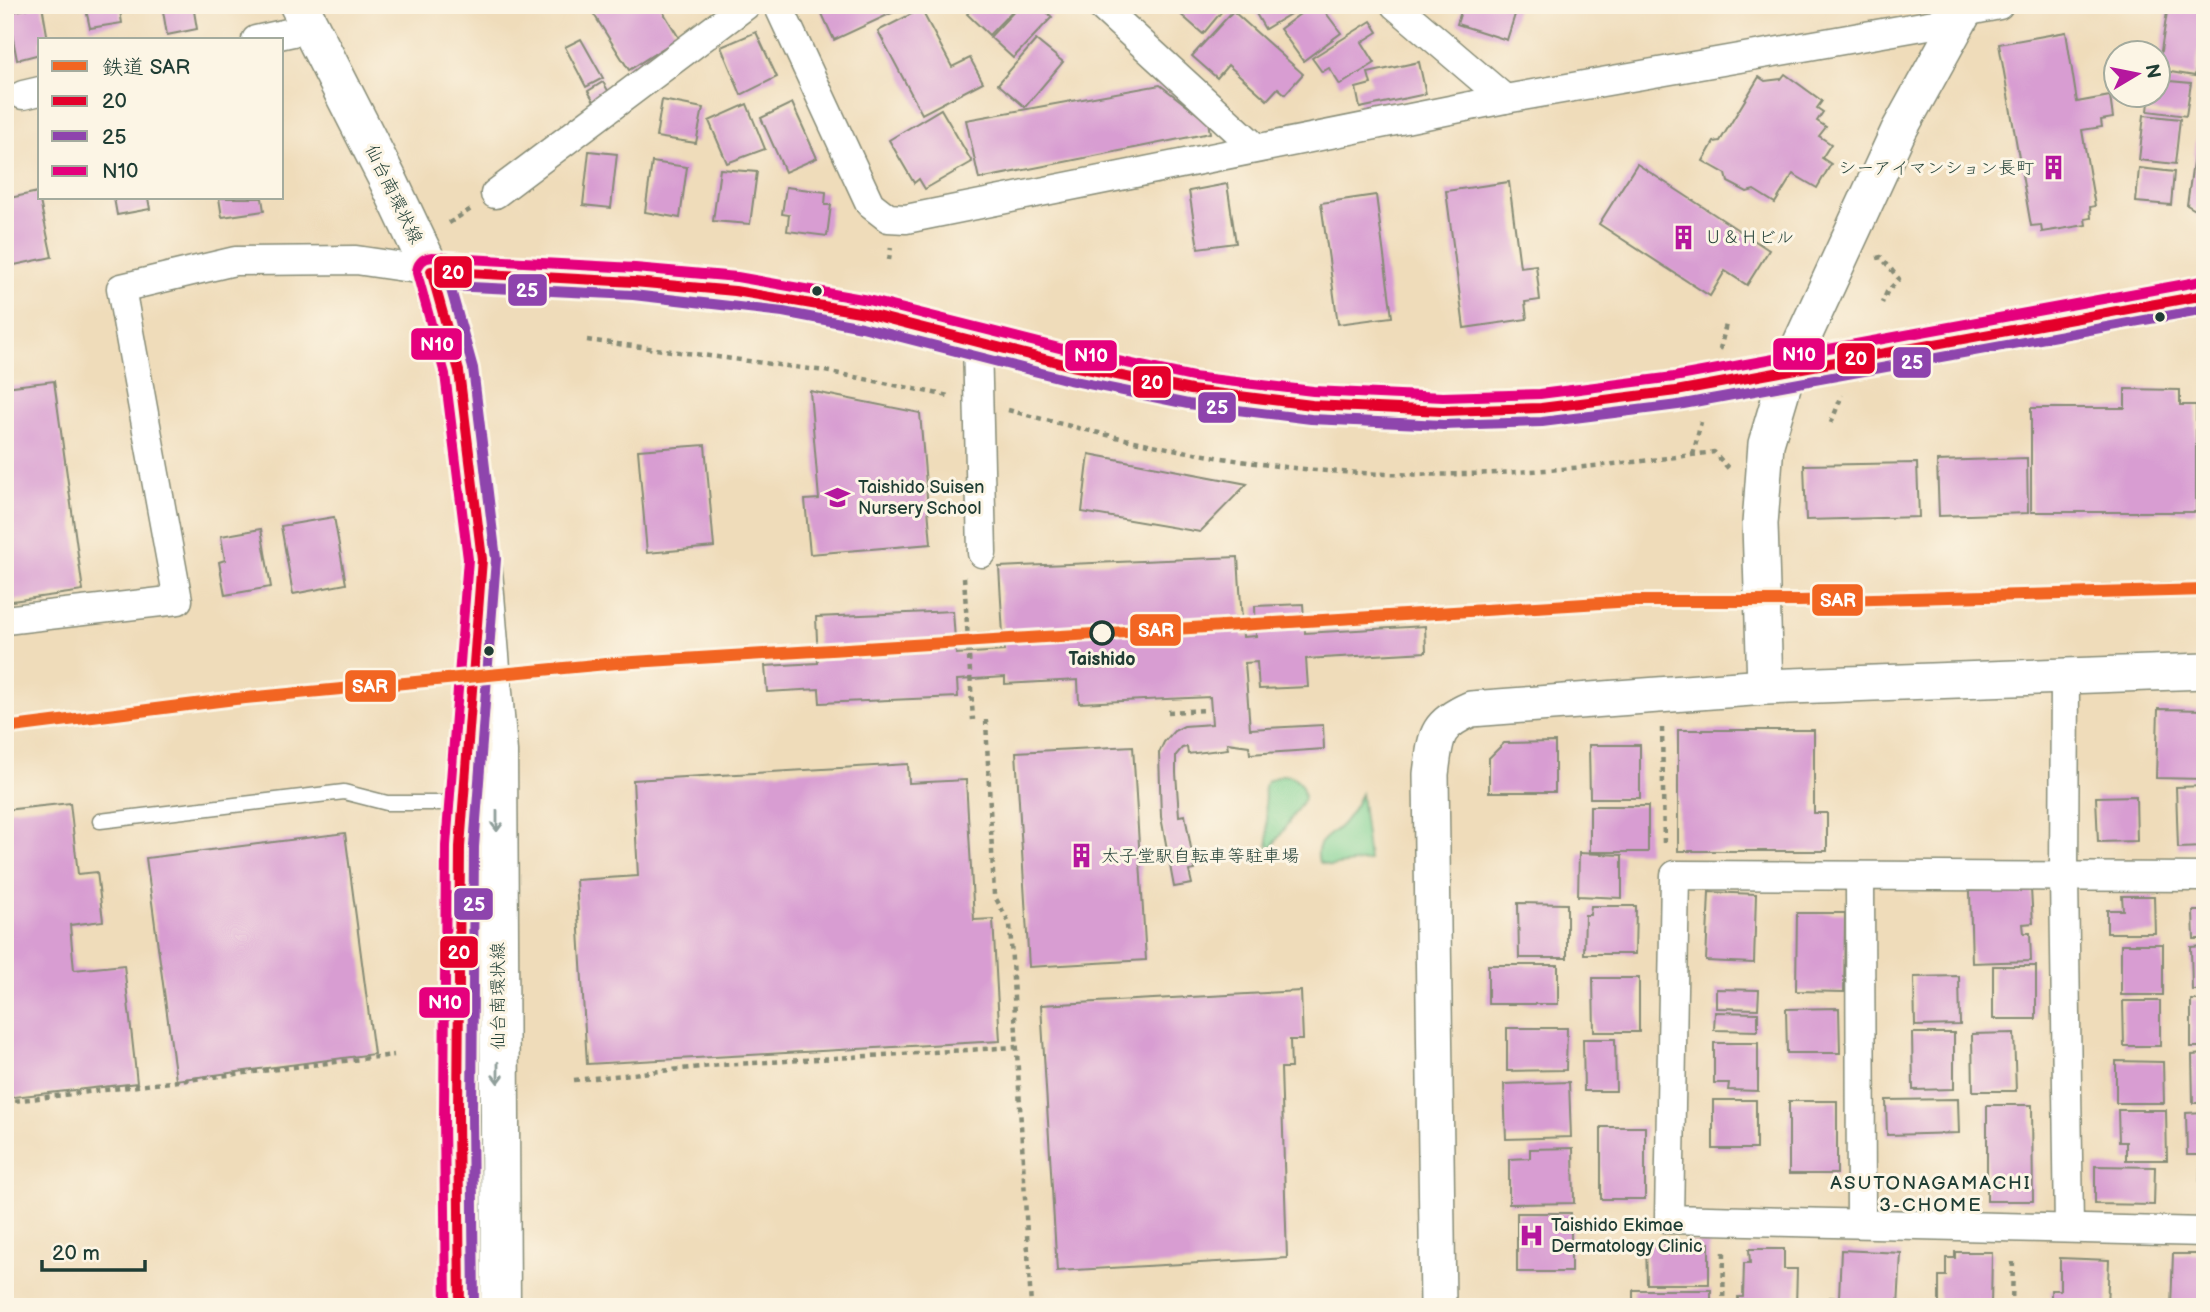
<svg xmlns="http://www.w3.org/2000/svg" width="2210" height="1312" font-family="'Balsamiq Sans','Klee One',sans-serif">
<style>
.green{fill:#7ed193;stroke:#4e8764;stroke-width:2}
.building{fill:#d89dd2}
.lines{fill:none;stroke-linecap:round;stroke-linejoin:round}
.service-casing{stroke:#878c77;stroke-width:17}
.minor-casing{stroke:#878c77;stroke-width:31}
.tertiary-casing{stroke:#878c77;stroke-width:38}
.primary-casing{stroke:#878c77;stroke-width:41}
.path{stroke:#878c77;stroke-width:4.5;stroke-dasharray:5 5;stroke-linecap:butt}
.service{stroke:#fff;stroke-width:14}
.minor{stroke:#fff;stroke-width:28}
.tertiary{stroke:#fff;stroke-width:35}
.primary{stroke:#fff;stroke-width:38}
.bus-1-casing{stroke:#fcf5e5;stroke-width:16}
.bus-2-casing{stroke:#fcf5e5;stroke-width:16}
.bus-3-casing{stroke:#fcf5e5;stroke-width:16}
.bus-1{stroke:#e4002b;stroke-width:10}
.bus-2{stroke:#8e44ad;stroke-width:10}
.bus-3{stroke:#e5007d;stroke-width:10}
.rail-1-casing{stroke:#fcf5e5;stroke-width:18}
.rail-1{stroke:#f26522;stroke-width:12}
.oneway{stroke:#8f9e9a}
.bus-dot{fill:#1f3d34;stroke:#fcf5e5;stroke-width:2.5}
.stop-dot{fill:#fcf5e5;stroke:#1f3d34;stroke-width:3.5}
.labels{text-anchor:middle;stroke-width:6;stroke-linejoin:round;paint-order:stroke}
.poi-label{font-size:18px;fill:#1f3d34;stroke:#fcf5e5;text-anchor:start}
.street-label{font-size:18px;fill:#1f3d34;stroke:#fcf5e5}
.stop-label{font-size:18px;font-weight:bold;fill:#1f3d34;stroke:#fcf5e5}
.neighbourhood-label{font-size:19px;letter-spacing:2px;fill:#1f3d34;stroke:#fcf5e5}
.line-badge{stroke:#fcf5e5;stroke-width:2.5}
.badge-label{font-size:19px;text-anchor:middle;font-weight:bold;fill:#fff}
</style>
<rect width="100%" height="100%" fill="#fcf5e5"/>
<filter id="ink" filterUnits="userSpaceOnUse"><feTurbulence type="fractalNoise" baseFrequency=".0143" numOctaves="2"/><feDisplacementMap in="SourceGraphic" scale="14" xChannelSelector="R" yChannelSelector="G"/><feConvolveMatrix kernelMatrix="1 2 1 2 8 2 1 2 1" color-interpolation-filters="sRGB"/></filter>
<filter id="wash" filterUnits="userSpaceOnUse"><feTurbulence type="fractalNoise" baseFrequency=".00686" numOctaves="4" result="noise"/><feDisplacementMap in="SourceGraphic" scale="28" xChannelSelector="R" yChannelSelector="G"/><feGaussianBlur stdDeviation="1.57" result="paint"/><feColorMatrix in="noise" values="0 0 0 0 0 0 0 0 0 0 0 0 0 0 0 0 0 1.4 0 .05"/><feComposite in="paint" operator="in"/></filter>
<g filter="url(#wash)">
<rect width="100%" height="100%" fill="#efdcba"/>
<g class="green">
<path d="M1281 775C1296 774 1304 784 1304 799L1269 852 1264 787 1268 781Z"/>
<path d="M1361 794 1369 861 1330 866 1319 862C1313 839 1330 838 1343 823 1351 814 1356 804 1361 794Z"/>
</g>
<g id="blocks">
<g class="building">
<path d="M42 5 48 40H40V54L17 60 8 13Z"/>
<path d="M85 5H119L122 23 90 28Z"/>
<path d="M162 5H193L197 29 167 35Z"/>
<path d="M588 5H659L679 38 629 70Z"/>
<path d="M818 5H891L894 12 834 40Z"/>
<path d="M975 5H1018L989 35 967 14Z"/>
<path d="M1020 5H1039L1052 17 1013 58 990 37Z"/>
<path d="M1170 5H1217L1223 10 1203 34Z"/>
<path d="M1251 5H1305L1265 29Z"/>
<path d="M1312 5H1336L1326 13 1341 33 1303 61 1280 29Z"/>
<path d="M1463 5H1518L1507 40 1457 24Z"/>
<path d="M2173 5H2205V32L2202 31 2195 76 2158 70 2167 12H2172Z"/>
<path d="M921 9 952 67 970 58 983 82 922 114 878 31Z"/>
<path d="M1233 11 1303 74 1285 94 1278 88 1267 100 1228 65 1217 78 1192 56Z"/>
<path d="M1371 21 1378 32 1362 42 1375 63 1340 85 1329 68 1322 72 1312 58Z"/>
<path d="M756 32 777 77 741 95 721 47Z"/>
<path d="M2066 32 2077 102 2110 96 2113 118 2101 120 2102 127 2082 130 2095 206 2090 207 2091 218 2085 219 2086 225 2042 232 2041 225 2031 226 1999 44Z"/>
<path d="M581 39 603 78 586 87 565 47Z"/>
<path d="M1036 40 1063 62 1025 107 998 84Z"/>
<path d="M1419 62 1426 94 1360 108 1356 88 1371 84 1368 73Z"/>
<path d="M1785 74 1822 101 1817 108 1823 112 1817 121 1826 127 1819 136 1831 144 1822 158 1831 164 1817 188 1793 174 1775 203 1754 190 1747 192 1728 182 1726 174 1703 161 1714 142 1720 141 1759 77 1765 81 1781 79Z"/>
<path d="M2158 80 2191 83 2186 116 2148 111 2150 94H2158Z"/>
<path d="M603 82 610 94 595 103 588 91Z"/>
<path d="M1160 85 1208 122 1210 133 979 179 966 120Z"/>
<path d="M662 100 703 108 696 143 656 137Z"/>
<path d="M792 103 817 158 785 172 761 118Z"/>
<path d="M747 104 765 149 727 163 709 121Z"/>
<path d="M941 109 972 162 925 189 919 179 914 183 889 140Z"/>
<path d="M2144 115 2180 119 2175 164 2139 160Z"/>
<path d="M2198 128 2205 130V218L2196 217 2197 211 2187 205Z"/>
<path d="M589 151 617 154 611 208 583 205Z"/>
<path d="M652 162 687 167 680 218 645 212Z"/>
<path d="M1637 164 1769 250 1747 285 1725 271 1710 296 1599 224Z"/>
<path d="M2139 168 2174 172 2171 205 2136 202Z"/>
<path d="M720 169 757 172 750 224 713 221Z"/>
<path d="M1509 182 1520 267 1536 265 1540 300 1525 302 1527 319 1464 328 1446 191Z"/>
<path d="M1227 184 1236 243 1198 248 1189 191Z"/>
<path d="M786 187 826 192 825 205H831L827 236 787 231 789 215 782 214Z"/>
<path d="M38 192 52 257 5 267V199Z"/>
<path d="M1376 195 1392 317 1338 324 1321 203Z"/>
<path d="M114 198H148L150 209 117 215Z"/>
<path d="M219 198H262L264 211 222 217Z"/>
<path d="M54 381 83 591 5 602V387Z"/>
<path d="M2125 389 2180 390V405H2196V512H2031V408H2125Z"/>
<path d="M810 391 920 413 931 544 810 554 805 500 819 499Z"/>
<path d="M705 445 714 547 647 553 638 450Z"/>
<path d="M1089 454 1247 484 1200 532 1082 512Z"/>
<path d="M2027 458 2028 513 1939 516 1937 461Z"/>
<path d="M1917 463 1919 517 1806 520 1804 465Z"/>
<path d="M334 517 346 584 293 594 281 526Z"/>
<path d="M261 529 271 587 225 595 219 562 225 560 221 536Z"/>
<path d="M1238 557 1243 637 1256 636 1255 606 1303 604 1305 633 1425 626 1426 652 1306 659 1308 687 1259 689 1257 662 1245 663 1250 729 1323 725 1324 749 1250 754 1249 746 1227 743 1228 749 1188 754 1187 747 1182 748 1176 755V773L1179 816 1185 815 1195 870 1189 871 1192 884 1174 887 1161 817 1159 753 1164 742 1174 731 1184 726 1212 724 1210 697 1079 703 1078 680 1005 684V677L957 680 958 697 820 703 819 689 767 692 765 666 818 663 816 617 953 611 956 654 1004 651 999 567Z"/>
<path d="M2158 709 2205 710V779L2156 778Z"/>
<path d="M1678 730H1814V813H1827V851H1678Z"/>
<path d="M1555 742V792H1489V758L1504 743Z"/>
<path d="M1589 745H1640V798H1590Z"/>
<path d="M1133 746 1146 960 1029 967 1016 752Z"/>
<path d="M908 764 909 783 966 780 974 920 993 919 1000 1041 587 1064 576 880 638 876 633 780Z"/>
<path d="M2205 786V847L2178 848 2176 787Z"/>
<path d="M2136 796 2137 841 2098 842 2096 797Z"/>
<path d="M70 803 78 874 97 872 103 921 70 925 74 970 124 965 137 1083 5 1098V810Z"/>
<rect x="1590" y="806" width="58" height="46"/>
<path d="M345 833 374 1054 176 1080 146 858Z"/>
<path d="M1579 853 1622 855V898L1578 896Z"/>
<path d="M2031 889 2033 923 2023 924 2024 933H2030L2031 961 1972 963 1970 891Z"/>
<path d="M2202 891H2205V939H2194L2193 911H2202Z"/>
<path d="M1709 892 1756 894 1754 963 1706 961Z"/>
<path d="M2122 896H2154L2155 933H2107V910H2123Z"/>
<path d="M1518 903 1567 904V958H1519Z"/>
<path d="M1591 906H1636L1635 954H1584L1585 915H1590Z"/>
<path d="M1797 913H1845L1844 992 1796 991Z"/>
<rect x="2121" y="944" width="42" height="51"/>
<path d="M2205 946V990H2192L2191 947Z"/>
<rect x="1488" y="965" width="70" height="39"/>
<rect x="1993" y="966" width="43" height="53"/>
<path d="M1959 976 1960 1025 1915 1026 1914 977Z"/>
<path d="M1593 978H1639V1032H1594Z"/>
<path d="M1716 989 1759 990 1758 1009 1716 1008Z"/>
<path d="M1301 991 1303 1040H1290L1291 1068H1281L1287 1258 1057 1271 1041 1005Z"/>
<rect x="2191" y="1000" width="14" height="47"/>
<path d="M2123 1001H2160V1046H2124Z"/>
<path d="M1839 1008 1840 1053H1787L1786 1009Z"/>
<path d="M1715 1012 1758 1013V1031L1714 1030Z"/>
<path d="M1507 1028H1567L1566 1070 1507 1071Z"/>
<path d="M1912 1033H1954V1089L1913 1090Z"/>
<path d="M2014 1033 2016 1091H1973L1972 1034Z"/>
<path d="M1583 1039H1615L1616 1091H1584Z"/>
<path d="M1714 1043H1758V1091L1728 1090 1729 1083H1714Z"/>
<path d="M2205 1054V1103H2193L2192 1055Z"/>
<path d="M2116 1061 2163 1062 2164 1103H2116Z"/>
<path d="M1569 1082 1571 1137 1506 1139 1504 1084Z"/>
<path d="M1958 1099 1959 1133 1887 1135 1886 1100Z"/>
<rect x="1713" y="1100" width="43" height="49"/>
<rect x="1789" y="1101" width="48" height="73"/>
<path d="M1987 1105H2032L2033 1201H1987Z"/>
<path d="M2118 1110H2166L2167 1160H2126V1142H2119Z"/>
<path d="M2205 1112V1155H2187L2186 1113Z"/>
<rect x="1601" y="1127" width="44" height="72"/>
<path d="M1573 1148 1574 1203 1509 1204V1159L1530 1158V1149Z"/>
<path d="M2200 1165H2205V1216L2199 1215Z"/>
<path d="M2095 1166 2155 1167 2154 1205 2095 1204Z"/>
<rect x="1517" y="1213" width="54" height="59"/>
<path d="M1646 1243H1709V1284H1647Z"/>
<path d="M1749 1249H1784V1269H1797L1796 1307H1738V1297H1743L1744 1263H1750Z"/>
<path d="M1841 1250 1901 1253 1898 1307H1830V1297L1839 1298Z"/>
<path d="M1955 1252H1992L1991 1307H1939V1276H1946V1258H1955Z"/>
<path d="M2173 1254H2205V1307H2171Z"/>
<path d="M2060 1258 2109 1260 2107 1307H2051V1290H2060Z"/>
<rect x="1633" y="1290" width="78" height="17"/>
</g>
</g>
</g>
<g filter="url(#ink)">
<use href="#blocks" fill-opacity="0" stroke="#878c77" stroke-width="2"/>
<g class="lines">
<defs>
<path id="service" d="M100 821 344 792 387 803H460"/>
<g id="minor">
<path d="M778 5 870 204 888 218 906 219 1505 99 1934 24 1964 12 1999 5"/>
<path d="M1100 5 1256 148"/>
<path d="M1395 5 1505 99"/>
<path d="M256 40 311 28"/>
<path d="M23 95 40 91"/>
<path d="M495 194 746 5"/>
<path d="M977 341 982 553"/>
<path d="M5 620 178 600 121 288 235 261 356 260 431 271"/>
<path d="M2065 675 2064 877 2069 1228"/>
<path d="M1860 876 1861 1223"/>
<path d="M2205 877 1675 875 1669 1219 2205 1232"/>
</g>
<g id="tertiary">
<path d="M431 271C566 277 702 281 835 307 915 323 993 347 1072 366 1150 385 1231 399 1312 405 1399 411 1487 414 1573 405 1711 390 1847 360 1983 335 2056 321 2131 309 2205 295"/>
<path d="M1765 687 1760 524 1766 444 1787 373 1898 132 1968 5"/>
<path d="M1438 1307 1431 774C1436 737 1434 725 1471 709L1765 687 2205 671"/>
</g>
<g id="primary">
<path d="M299 5 388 180 431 271 459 371 482 559 498 752 501 1307"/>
<path d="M460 1307 458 1116 460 847 473 670"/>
</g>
</defs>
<use href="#service" class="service-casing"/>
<use href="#minor" class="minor-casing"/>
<use href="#tertiary" class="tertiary-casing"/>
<use href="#primary" class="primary-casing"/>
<g class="path">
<path d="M449 223 471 209"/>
<path d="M1877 258 1881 257 1899 279 1887 292 1882 303"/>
<path d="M889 260 891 247"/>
<path d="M587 340 825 371 949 396"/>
<path d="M1720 350 1726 324"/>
<path d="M1008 410C1094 433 1180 453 1269 465 1416 484 1568 472 1714 452L1730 470"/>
<path d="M1831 423 1842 395"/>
<path d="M1693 455 1701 422"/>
<path d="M964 577 973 720"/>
<path d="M1168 712 1208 710"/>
<path d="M986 720 994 895 1010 924 1031 1307"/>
<path d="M1662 728 1664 845"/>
<path d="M574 1080 720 1065 1016 1047"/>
<path d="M5 1102 394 1055"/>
<path d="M1723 1307 1724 1252"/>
<path d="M2012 1307 2013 1259"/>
</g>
<use href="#service" class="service"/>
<use href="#minor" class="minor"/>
<use href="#tertiary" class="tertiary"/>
<use href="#primary" class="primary"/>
<defs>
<path id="bus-1" d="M460 1307 458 1116 460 847 482 559 459 371 431 271 634 282 735 291 865 313 1072 366 1191 390 1312 405 1443 411 1541 408 1676 391 2205 295"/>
<path id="bus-2" d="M474 1307 472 1116 474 847 496 559 473 368 450 286 633 295 783 312 862 327 1069 380 1188 404 1311 419 1443 425 1542 422 1678 405 2205 309"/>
<path id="bus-3" d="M446 1307 444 1116 446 846 468 559 445 374 417 273C417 264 422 258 432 257L635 268 737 277 868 300 1075 352 1193 377 1313 391 1443 397 1540 394 1674 377 2202 281"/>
</defs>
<use href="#bus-1" class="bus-1-casing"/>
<use href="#bus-2" class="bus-2-casing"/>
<use href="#bus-3" class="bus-3-casing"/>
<use href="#bus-1" class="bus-1"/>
<use href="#bus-2" class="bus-2"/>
<use href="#bus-3" class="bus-3"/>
<defs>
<path id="rail-1" d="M5 728 235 699 617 663 1633 601H1799L2205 590"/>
</defs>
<use href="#rail-1" class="rail-1-casing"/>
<use href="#rail-1" class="rail-1"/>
</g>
<defs><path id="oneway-shaft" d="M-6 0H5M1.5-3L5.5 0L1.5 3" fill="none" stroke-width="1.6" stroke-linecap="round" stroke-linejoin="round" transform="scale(1.75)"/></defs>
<g class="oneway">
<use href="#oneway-shaft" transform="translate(497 821) rotate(90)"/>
<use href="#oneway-shaft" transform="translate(498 1073) rotate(90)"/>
</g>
</g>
<defs>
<symbol id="building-bare" viewBox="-9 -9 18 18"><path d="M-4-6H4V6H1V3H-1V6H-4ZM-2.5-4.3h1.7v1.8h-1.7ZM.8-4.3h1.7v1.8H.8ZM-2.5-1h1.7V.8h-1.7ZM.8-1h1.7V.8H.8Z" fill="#b5179e" stroke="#fcf5e5" stroke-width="2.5" paint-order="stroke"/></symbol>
<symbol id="school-bare" viewBox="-9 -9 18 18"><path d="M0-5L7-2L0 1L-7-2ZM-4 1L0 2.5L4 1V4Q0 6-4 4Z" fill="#b5179e" stroke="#fcf5e5" stroke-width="2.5" paint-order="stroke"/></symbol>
<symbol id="hospital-bare" viewBox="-9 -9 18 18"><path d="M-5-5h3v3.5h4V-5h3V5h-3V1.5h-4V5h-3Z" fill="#b5179e" stroke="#fcf5e5" stroke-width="2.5" paint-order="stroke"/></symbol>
</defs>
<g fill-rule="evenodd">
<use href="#building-bare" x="2036" y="150" width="35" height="35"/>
<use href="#building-bare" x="1666" y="220" width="35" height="35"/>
<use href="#school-bare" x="820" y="480" width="35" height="35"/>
<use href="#building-bare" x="1064" y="838" width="35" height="35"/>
<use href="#hospital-bare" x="1514" y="1218" width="35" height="35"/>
</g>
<g class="bus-dot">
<circle cx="817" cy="291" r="6"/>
<circle cx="2160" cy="317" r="6"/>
<circle cx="489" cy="651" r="6"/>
</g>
<circle class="stop-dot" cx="1102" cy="633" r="11"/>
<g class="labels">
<g class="poi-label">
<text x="2034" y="174" text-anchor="end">シーアイマンション長町</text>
<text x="1704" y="243">Ｕ＆Ｈビル</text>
<text x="858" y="493">Taishido Suisen<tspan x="858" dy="21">Nursery School</tspan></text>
<text x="1101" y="862">太子堂駅自転車等駐車場</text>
<text x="1551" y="1231">Taishido Ekimae<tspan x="1551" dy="21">Dermatology Clinic</tspan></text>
</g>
<g class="street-label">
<text transform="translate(394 194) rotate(64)" y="6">仙台南環状線</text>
<text transform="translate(498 996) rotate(-90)" y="6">仙台南環状線</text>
</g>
<g class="stop-label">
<text x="1102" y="665">Taishido</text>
</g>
<g class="neighbourhood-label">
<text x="1931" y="1189">ASUTONAGAMACHI<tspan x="1931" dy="22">3-CHOME</tspan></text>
</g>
</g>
<g class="line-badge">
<rect x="433" y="255" width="40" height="34" rx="7" fill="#e4002b"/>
<rect x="507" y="273" width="41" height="34" rx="7" fill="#8e44ad"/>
<rect x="410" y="327" width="53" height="34" rx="7" fill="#e5007d"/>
<rect x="1772" y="337" width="54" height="34" rx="7" fill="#e5007d"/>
<rect x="1064" y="339" width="54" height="33" rx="7" fill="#e5007d"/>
<rect x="1836" y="342" width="40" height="33" rx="7" fill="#e4002b"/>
<rect x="1892" y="346" width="40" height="33" rx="7" fill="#8e44ad"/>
<rect x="1132" y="365" width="40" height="34" rx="7" fill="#e4002b"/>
<rect x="1197" y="391" width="40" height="33" rx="7" fill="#8e44ad"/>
<rect x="1811" y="583" width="53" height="34" rx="7" fill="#f26522"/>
<rect x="1129" y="613" width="53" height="34" rx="7" fill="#f26522"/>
<rect x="344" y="669" width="53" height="34" rx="7" fill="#f26522"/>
<rect x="453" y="887" width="41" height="34" rx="7" fill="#8e44ad"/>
<rect x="439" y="935" width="40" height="34" rx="7" fill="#e4002b"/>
<rect x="418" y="986" width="53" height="33" rx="7" fill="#e5007d"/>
</g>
<g class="badge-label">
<text x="453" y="279">20</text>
<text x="527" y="297">25</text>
<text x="437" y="351">N10</text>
<text x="1799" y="361">N10</text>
<text x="1091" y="362">N10</text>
<text x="1856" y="365">20</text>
<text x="1912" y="369">25</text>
<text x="1152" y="389">20</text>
<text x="1217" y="414">25</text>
<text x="1838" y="607">SAR</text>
<text x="1156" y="637">SAR</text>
<text x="370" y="693">SAR</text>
<text x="474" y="911">25</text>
<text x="459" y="959">20</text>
<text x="445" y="1009">N10</text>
</g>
<rect width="2210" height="1312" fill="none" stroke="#fcf5e5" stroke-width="28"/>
<rect x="38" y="38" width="245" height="161" fill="#fcf5e5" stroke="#a4ab9e" stroke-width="2"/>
<rect x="52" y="61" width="35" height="10" fill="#f26522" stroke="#a4ab9e" stroke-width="2"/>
<text x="102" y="74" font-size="21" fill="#1f3d34">鉄道 SAR</text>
<rect x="52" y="96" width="35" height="10" fill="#e4002b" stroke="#a4ab9e" stroke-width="2"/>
<text x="102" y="108" font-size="21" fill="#1f3d34">20</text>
<rect x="52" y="131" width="35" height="10" fill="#8e44ad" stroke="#a4ab9e" stroke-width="2"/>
<text x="102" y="144" font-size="21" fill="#1f3d34">25</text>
<rect x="52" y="166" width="35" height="10" fill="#e5007d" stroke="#a4ab9e" stroke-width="2"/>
<text x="102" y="178" font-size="21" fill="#1f3d34">N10</text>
<g transform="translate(2137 74) rotate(80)"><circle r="33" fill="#fcf5e5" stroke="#a4ab9e" stroke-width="2"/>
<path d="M0-5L12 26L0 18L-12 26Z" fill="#b5179e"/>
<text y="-10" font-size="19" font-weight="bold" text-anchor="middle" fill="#1f3d34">N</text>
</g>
<path d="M42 1260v10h103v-10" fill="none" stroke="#1f3d34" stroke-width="3.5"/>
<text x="52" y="1260" font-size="21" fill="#1f3d34" stroke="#fcf5e5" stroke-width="5" paint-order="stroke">20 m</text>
</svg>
